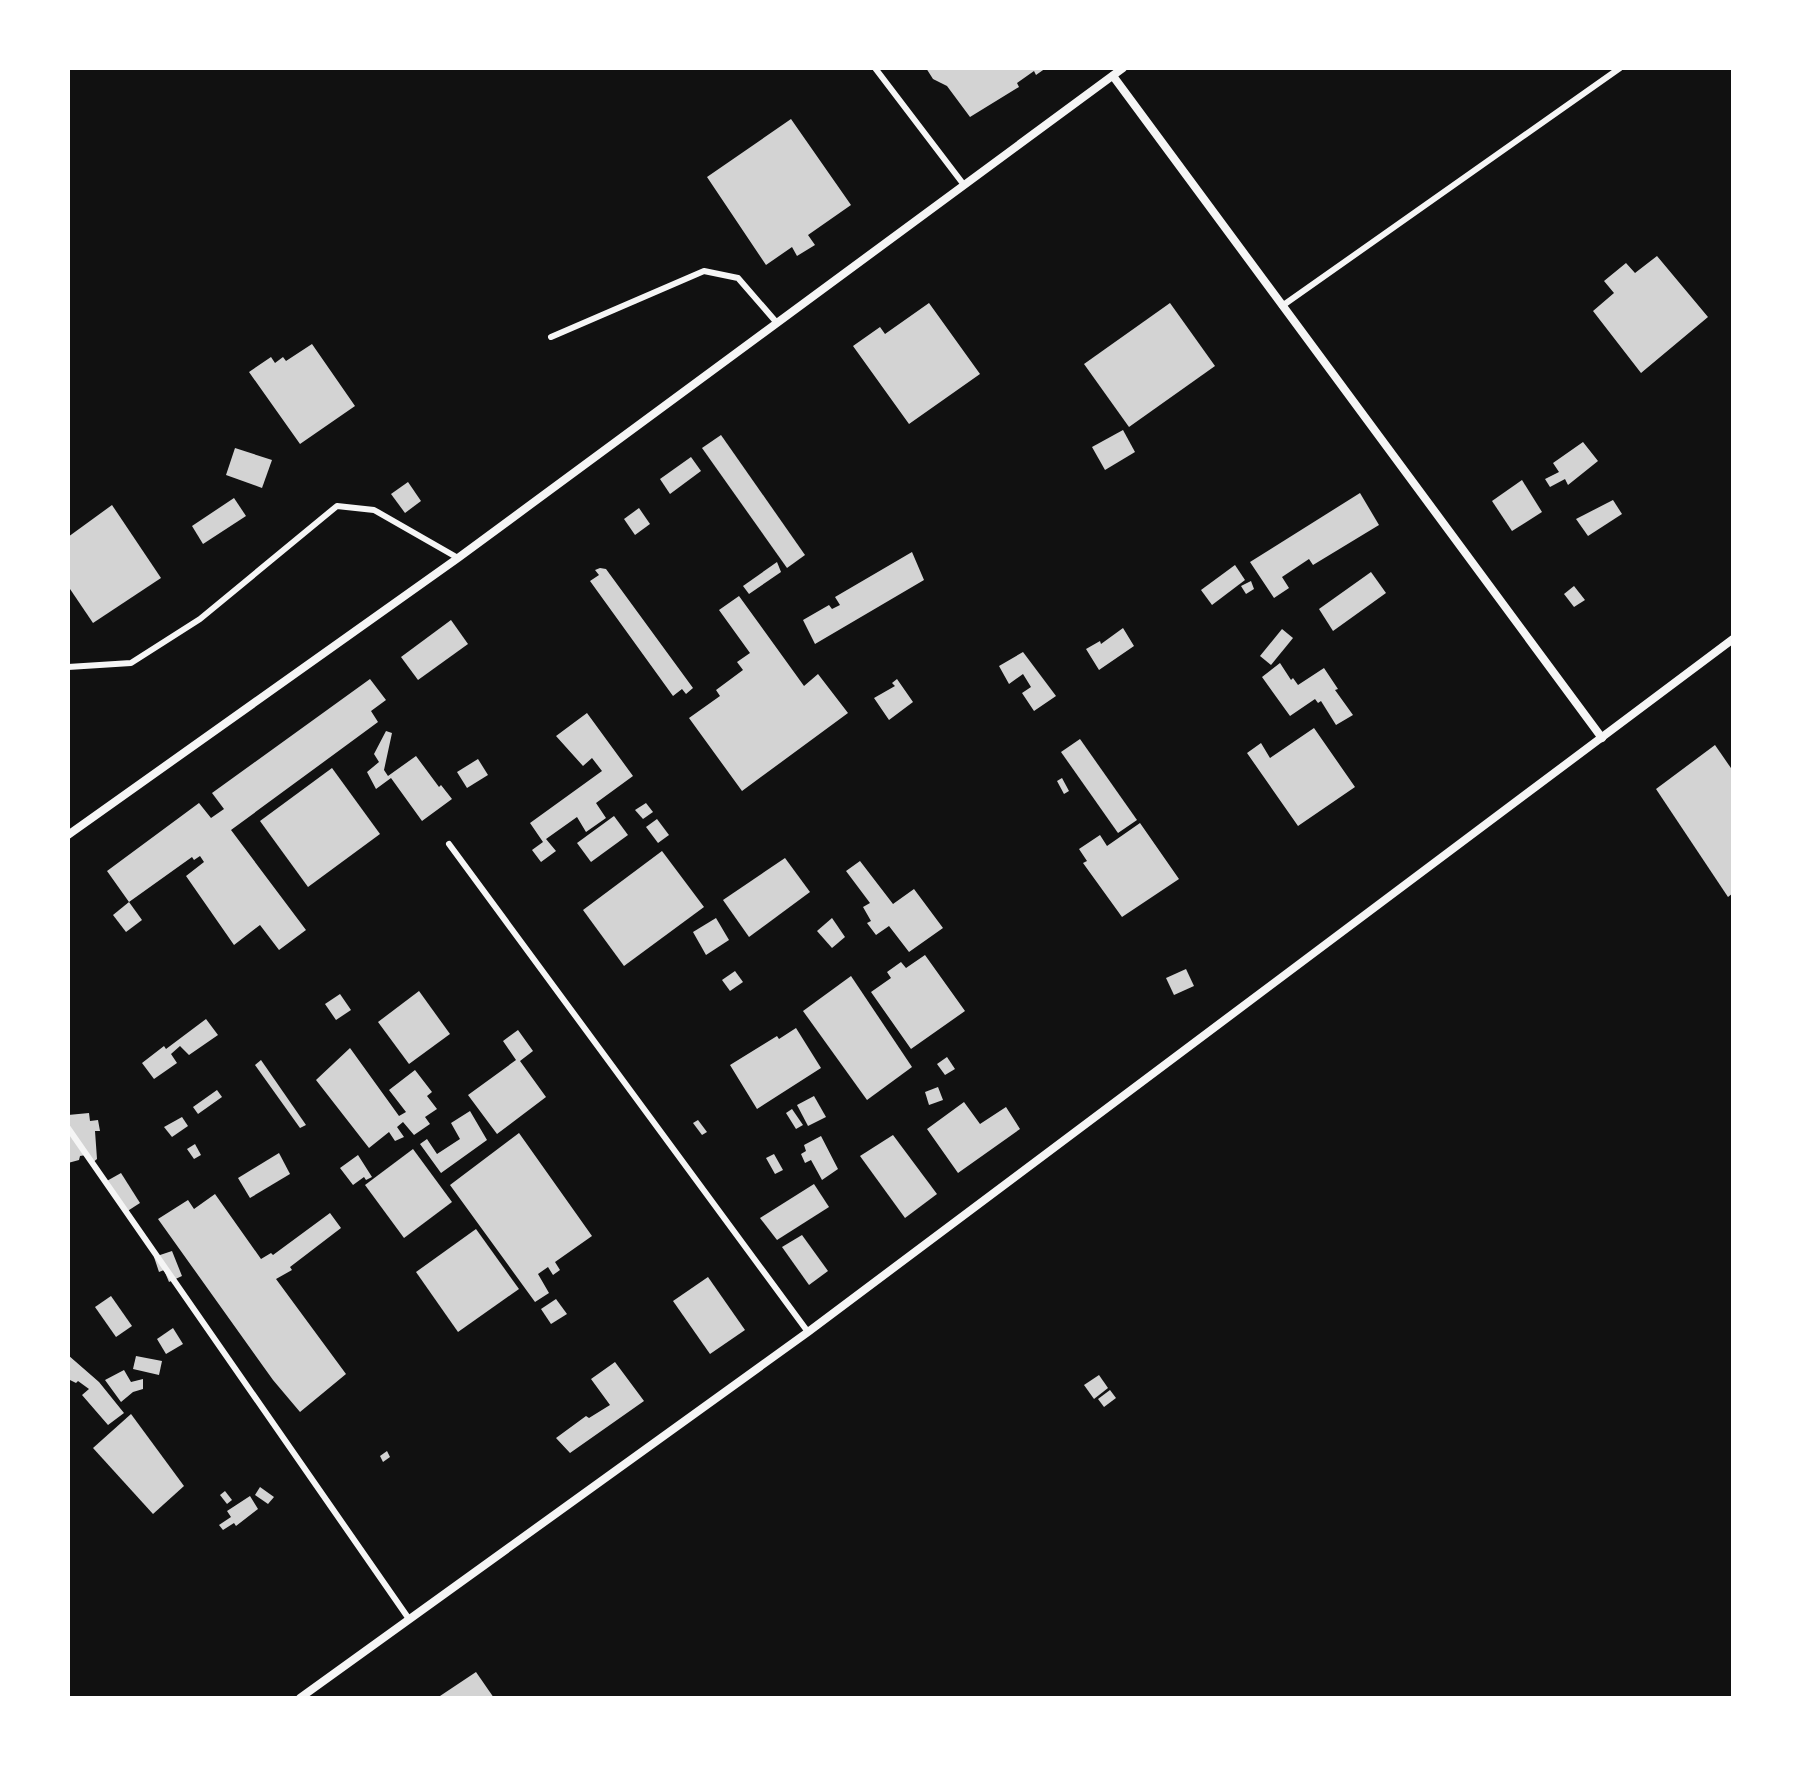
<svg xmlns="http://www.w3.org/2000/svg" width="1801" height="1766" font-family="Commissioner,sans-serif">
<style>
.building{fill:#d3d3d3}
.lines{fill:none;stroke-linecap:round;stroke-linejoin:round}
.service{stroke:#f5f5f5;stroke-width:6}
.minor{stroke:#f5f5f5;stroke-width:8}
</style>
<rect width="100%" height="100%" fill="#111"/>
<g class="building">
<path d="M926 68H1046L1036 75 1034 71 1017 83 1019 87 970 117 947 86 933 79Z"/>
<path d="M791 119 851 205 808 235 815 245 797 256 792 247 766 265 707 177Z"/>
<path d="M1657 256 1708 317 1641 373 1593 311 1614 293 1604 281 1626 263 1635 273Z"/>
<path d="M929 303 980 374 909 424 853 346 880 327 885 334Z"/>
<path d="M1170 303 1215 366 1129 427 1084 364Z"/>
<path d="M312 344 355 406 300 444 249 372 271 357 275 363 283 357 286 361Z"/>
<path d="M1123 430 1135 452 1105 470 1092 447Z"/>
<path d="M721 435 805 555 787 568 702 448Z"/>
<path d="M1583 442 1598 461 1568 485 1565 479 1550 487 1545 479 1559 472 1553 463Z"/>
<path d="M235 448 272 460 262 488 226 475Z"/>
<path d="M691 457 701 471 670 494 660 479Z"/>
<path d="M1522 480 1542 512 1512 531 1492 501Z"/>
<path d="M408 482 421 501 405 513 391 494Z"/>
<path d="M1360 493 1379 525 1313 565 1309 559 1282 577 1289 588 1274 598 1250 562Z"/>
<path d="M234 498 246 516 203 544 192 526Z"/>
<path d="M1613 500 1622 514 1588 536 1576 519Z"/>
<path d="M112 505 161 578 93 623 68 586V537Z"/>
<path d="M639 508 650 524 635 535 624 519Z"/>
<path d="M912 552 924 580 815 644 803 620 829 605 832 609 840 605 835 597Z"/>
<path d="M777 562 781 572 749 594 743 586Z"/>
<path d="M1235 565 1245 580 1212 605 1201 590Z"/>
<path d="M600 568 606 569 693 688 686 694 682 689 673 696 590 581 599 575 595 570Z"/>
<path d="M1371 572 1386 593 1333 631 1319 609Z"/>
<path d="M1251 581 1254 589 1246 594 1241 586Z"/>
<path d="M1574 586 1585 600 1574 607 1564 594Z"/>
<path d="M739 596 804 686 818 674 848 713 742 791 689 718 720 696 716 690 743 670 737 662 750 653 719 610Z"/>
<path d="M451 620 468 644 418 680 401 657Z"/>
<path d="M1123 628 1134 646 1099 670 1086 649 1100 641 1101 644Z"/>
<path d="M1282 629 1293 638 1271 665 1260 656Z"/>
<path d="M1023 652 1056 696 1034 711 1022 693 1031 687 1023 674 1009 684 999 666Z"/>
<path d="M1280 663 1291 680 1293 678 1298 685 1324 668 1338 689 1335 690 1353 715 1336 725 1321 701 1318 703 1315 699 1290 716 1262 677Z"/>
<path d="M370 679 386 700 371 711 378 722 231 830 306 930 279 950 260 925 234 945 186 876 204 862 200 856 194 860 192 857 129 902 107 871 199 803 211 818 224 809 212 793Z"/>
<path d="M897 679 913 702 889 720 874 698 895 686 892 683Z"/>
<path d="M587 713 633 776 596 803 606 818 586 832 577 817 546 839 556 851 541 862 532 850 543 842 530 823 602 771 592 758 583 766 556 736Z"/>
<path d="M1314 728 1355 787 1298 826 1247 753 1261 743 1270 758Z"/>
<path d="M386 731 392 733 384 770 388 776 416 756 439 787 441 785 452 799 422 821 391 778 376 789 367 772 379 762 374 754Z"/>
<path d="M1080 739 1137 820 1118 833 1061 752Z"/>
<path d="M1715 745 1733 771V893L1728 897 1656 789Z"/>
<path d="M478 759 488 775 467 788 457 772Z"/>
<path d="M332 768 380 834 308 887 260 821Z"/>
<path d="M1062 778 1069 791 1064 794 1057 781Z"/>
<path d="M646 803 653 812 643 819 635 810Z"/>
<path d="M614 816 628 835 591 862 577 843Z"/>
<path d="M657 819 669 835 658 843 646 827Z"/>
<path d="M1140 823 1179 879 1122 917 1083 863 1087 861 1079 849 1100 835 1107 846Z"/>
<path d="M662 851 704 907 624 966 583 910Z"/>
<path d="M785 858 810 892 749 937 723 900Z"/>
<path d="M860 861 893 904 914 889 943 928 909 952 889 926 876 935 867 923 871 921 863 907 870 903 846 871Z"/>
<path d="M129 902 142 920 126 932 113 915Z"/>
<path d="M716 918 729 940 706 955 693 932Z"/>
<path d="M832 918 845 937 832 948 817 931Z"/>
<path d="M925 955 965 1011 911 1049 871 992 891 978 887 972 901 962 906 968Z"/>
<path d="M1186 969 1194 986 1174 995 1166 978Z"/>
<path d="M735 971 743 982 730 991 722 980Z"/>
<path d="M851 976 912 1067 867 1100 803 1011Z"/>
<path d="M419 991 450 1034 409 1064 378 1022Z"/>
<path d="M340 994 351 1010 336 1020 325 1004Z"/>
<path d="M206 1019 218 1035 189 1055 180 1046 171 1054 177 1063 154 1079 142 1063 164 1046 166 1049Z"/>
<path d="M796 1028 821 1068 757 1109 730 1065 777 1036 779 1039Z"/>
<path d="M518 1030 533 1051 520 1061 546 1097 497 1134 468 1095 516 1060 503 1041Z"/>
<path d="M350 1048 399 1116 406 1112 389 1090 415 1070 432 1092 427 1096 437 1109 425 1117 430 1124 414 1135 403 1122 397 1127 404 1137 395 1141 389 1132 369 1148 316 1080Z"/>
<path d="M947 1057 955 1069 945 1075 937 1064Z"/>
<path d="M261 1060 306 1125 300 1128 255 1065Z"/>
<path d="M938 1087 943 1100 929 1105 925 1092Z"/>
<path d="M217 1090 222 1097 198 1114 193 1107Z"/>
<path d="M814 1096 826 1117 808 1126 797 1105Z"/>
<path d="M964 1102 980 1124 1006 1107 1020 1129 958 1173 927 1129Z"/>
<path d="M792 1109 803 1125 796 1129 786 1113Z"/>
<path d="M470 1111 487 1140 441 1173 420 1144 427 1139 437 1154 460 1139 451 1123Z"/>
<path d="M89 1113 90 1121 98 1120 100 1131H95L97 1159 91 1164 86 1155 80 1156 79 1160 68 1163V1115Z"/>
<path d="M182 1117 188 1126 172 1137 164 1127Z"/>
<path d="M698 1120 707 1132 702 1135 693 1123Z"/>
<path d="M519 1133 592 1236 555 1262 560 1270 553 1275 548 1267 538 1274 549 1293 535 1302 450 1185Z"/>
<path d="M893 1135 937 1194 905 1218 860 1156Z"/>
<path d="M821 1136 838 1169 822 1180 811 1160 805 1163 801 1154 806 1151 804 1145Z"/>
<path d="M195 1144 201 1155 194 1159 187 1149Z"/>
<path d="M413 1149 452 1202 404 1238 365 1185Z"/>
<path d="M279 1153 290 1174 250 1198 238 1178Z"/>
<path d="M774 1154 783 1170 775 1174 766 1158Z"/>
<path d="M358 1155 372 1177 366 1180 364 1177 353 1185 340 1168Z"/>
<path d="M121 1173 140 1203 126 1212 105 1182Z"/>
<path d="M814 1184 829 1207 777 1240 760 1218Z"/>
<path d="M215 1194 261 1259 271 1253 273 1255 330 1213 341 1228 290 1267 292 1270 276 1279 346 1374 300 1412 273 1380 158 1219 188 1200 194 1209Z"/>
<path d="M476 1229 519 1289 458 1332 416 1272Z"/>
<path d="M802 1235 828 1271 809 1285 782 1247Z"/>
<path d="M172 1251 182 1276 169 1282 164 1270 159 1272 154 1257Z"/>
<path d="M708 1277 745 1330 710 1354 673 1301Z"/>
<path d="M111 1296 132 1326 116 1337 95 1307Z"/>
<path d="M556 1299 567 1314 551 1324 541 1309Z"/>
<path d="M173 1328 183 1344 166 1354 157 1339Z"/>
<path d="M68 1355 99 1382 124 1413 108 1425 82 1395 89 1389 78 1381 76 1383 68 1379Z"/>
<path d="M136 1356 162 1361 159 1375 133 1369Z"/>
<path d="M615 1362 644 1401 570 1453 556 1438 586 1416 589 1418 610 1405 591 1379Z"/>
<path d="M124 1370 131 1382 143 1379V1389L133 1392 121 1402 105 1380Z"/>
<path d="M1099 1375 1108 1388 1094 1399 1084 1385Z"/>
<path d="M1110 1390 1116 1398 1104 1407 1098 1399Z"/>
<path d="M131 1414 184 1486 153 1514 93 1448Z"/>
<path d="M387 1451 390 1457 383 1462 380 1456Z"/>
<path d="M260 1487 274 1497 268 1504 255 1495Z"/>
<path d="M225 1491 232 1500 227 1504 220 1495Z"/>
<path d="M250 1496 258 1509 236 1526 234 1523 223 1530 219 1525 231 1517 227 1511Z"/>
<path d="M476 1672 494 1698H437Z"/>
</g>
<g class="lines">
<g class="service">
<path d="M875 68 964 185"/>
<path d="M1282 306 1620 68"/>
<path d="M551 337 704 271 738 278 777 323"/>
<path d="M68 667 131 663 200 619 337 506 374 510 458 558"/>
<path d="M449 844 808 1332"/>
<path d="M68 1128 409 1619"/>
</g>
<g class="minor">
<path d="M1113 76 1602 738"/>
<path d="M68 835 458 558 1123 68"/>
<path d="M300 1698 808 1332 1733 639"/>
</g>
</g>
<rect width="1801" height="1766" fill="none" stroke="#ffffff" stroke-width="140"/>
</svg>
